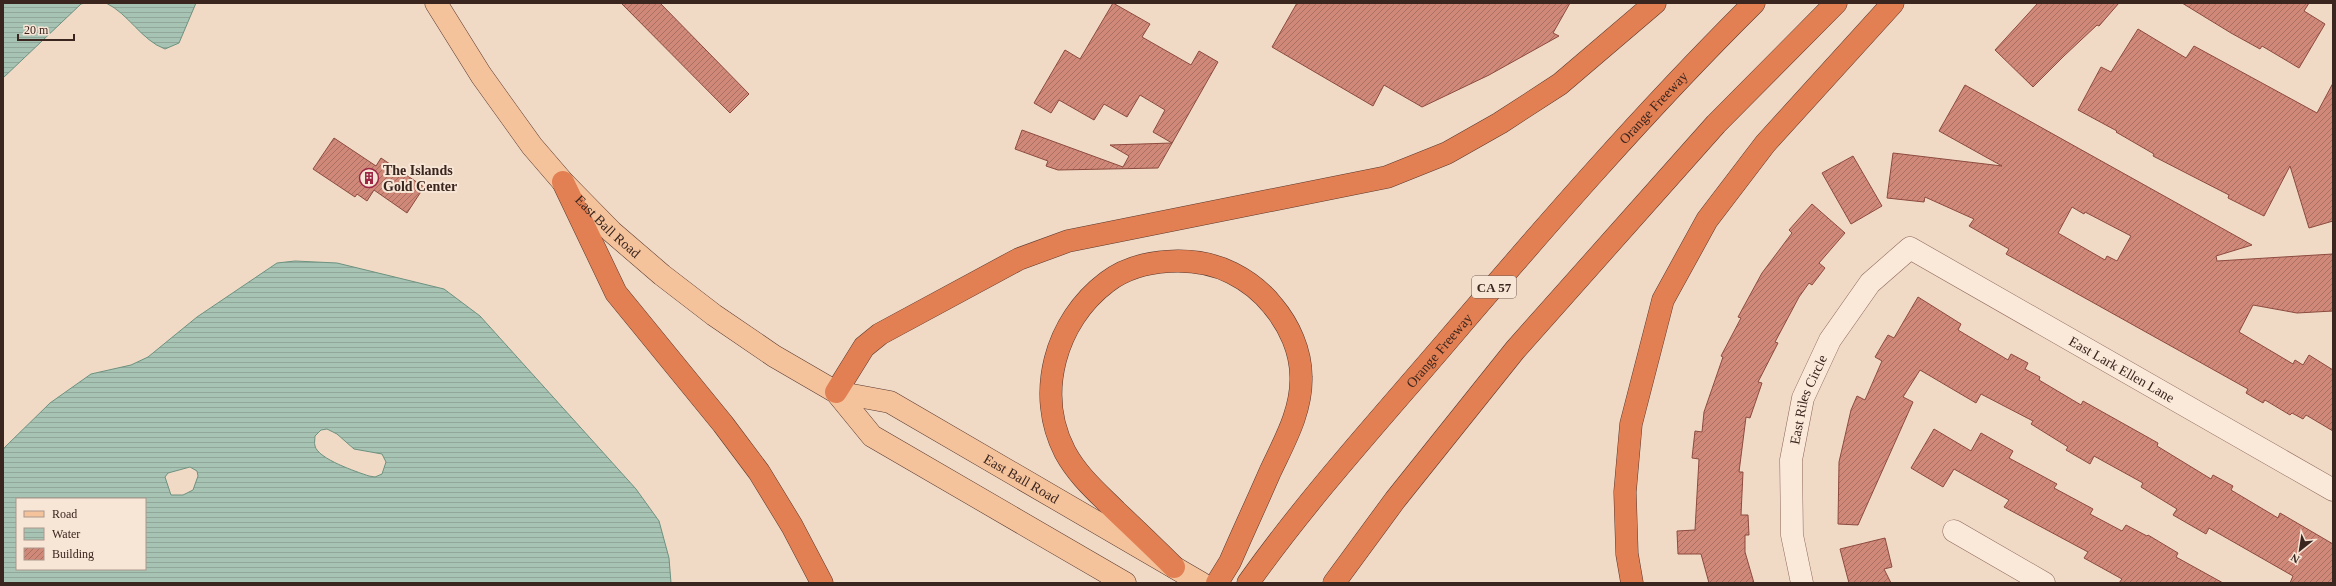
<svg xmlns="http://www.w3.org/2000/svg" width="2336" height="586" font-family="'Times New Roman',serif">
<style>
.water{fill:url(#water-rules);stroke:#6d9280;fill-rule:evenodd}
.building{fill:url(#building-hatch);stroke:#8c4b3f;fill-rule:evenodd}
.lines{fill:none;stroke-linecap:round;stroke-linejoin:round}
.minor-casing{stroke:#8c685a;stroke-width:23}
.major-casing{stroke:#5a382e;stroke-width:23}
.highway-casing{stroke:#5a382e;stroke-width:23}
.minor{stroke:#fae8d9;stroke-width:22}
.major{stroke:#f4c39c;stroke-width:22}
.highway{stroke:#e28053;stroke-width:22}
.labels{text-anchor:middle;stroke-width:4;stroke-linejoin:round;paint-order:stroke}
.shield{fill:#f7e5d5;stroke:#735f56;stroke-width:1}
.shield-label{font-size:13px;font-weight:bold;fill:#3b251f}
.street-label{font-size:14px;fill:#3b251f;stroke:#f7e5d5}
.poi-label{font-size:14px;font-weight:bold;fill:#3b251f;stroke:#f7e5d5;text-anchor:start}
</style>
<defs>
<pattern id="water-rules" width="6" height="5" patternUnits="userSpaceOnUse"><rect width="6" height="5" fill="#a7c3b4"/><path d="M0 2.5h6" fill="none" stroke="#91a79a"/></pattern>
<pattern id="building-hatch" width="6" height="6" patternUnits="userSpaceOnUse"><rect width="6" height="6" fill="#d08879"/><path d="M-1 1l2-2M0 6l6-6M5 7l2-2" fill="none" stroke="#aa6f63"/></pattern>
</defs>
<rect width="100%" height="100%" fill="#f0d9c5"/>
<g class="water">
<path d="M3 3H85L81 4 3 78Z"/>
<path d="M106 3H196L179 43 165 49C141 40 129 14 106 3Z"/>
<path d="M295 261 337 263 444 289 480 316 636 489 659 521 669 558 671 583H3V450L5 447 50 403 91 374 131 365 148 357 197 317 277 263ZM327 429 337 434 354 449 382 454 386 462 382 474 375 477 369 476C357 472 318 459 315 446 314 443 315 439 315 436L321 430ZM190 467 197 471 198 476 193 490 183 495H171L165 477 168 473ZM17 499H145V569H17Z"/>
</g>
<g class="building">
<path d="M621 3H660L749 94 730 113Z"/>
<path d="M1113 3 1150 24 1142 37 1191 65 1199 51 1218 62 1158 168 1058 170 1046 166 1048 161 1015 149 1022 130 1123 167 1129 156 1110 145 1172 143 1153 132 1165 110 1140 95 1127 117 1104 104 1094 120 1059 100 1051 113 1034 103 1065 50 1080 59Z"/>
<path d="M1297 3H1570L1553 33 1559 36 1489 75 1422 107 1384 85 1373 106 1272 47Z"/>
<path d="M2038 3H2119L2099 26 2097 25 2064 56 2033 87 1995 50Z"/>
<path d="M2182 3H2309L2304 11 2325 24 2299 68 2262 46 2260 49 2231 33Z"/>
<path d="M2138 29 2186 58 2194 46 2317 113 2333 83V221L2309 228 2290 166 2264 216 2228 198 2229 195 2153 156 2154 154 2116 132 2117 131 2078 110 2101 67 2111 72Z"/>
<path d="M1965 85 2252 245 2216 256 2217 261 2333 254V311L2297 313 2253 305 2239 332 2293 364 2295 360 2303 365 2309 355 2333 370V431L2306 415 2303 419 2292 413 2290 415 2265 400 2263 403 2246 393 2248 389 2006 254 2009 249 1969 226 1974 219 1925 197 1924 202 1887 198 1893 153 2002 166 1939 131ZM2072 207 2084 214 2085 212 2131 236 2117 261 2107 256 2105 260 2058 233Z"/>
<path d="M334 138 376 166 381 158 424 187 407 213 374 190 367 201 357 194 355 197 313 169Z"/>
<path d="M1853 156 1882 206 1851 224 1822 173Z"/>
<path d="M1812 204 1845 233 1819 263 1825 268 1812 285 1809 283 1799 297 1775 342 1778 343 1758 382 1762 383 1750 418 1746 417 1739 472H1743L1741 515H1748L1749 535H1745V552L1754 583H1709L1701 554H1678L1677 531 1695 530 1699 459 1692 458 1695 431 1702 432 1704 412 1723 357 1721 356 1741 318 1738 317 1762 273 1792 233 1789 230Z"/>
<path d="M1918 297 1961 324 1958 330 2008 360 2011 354 2028 363 2025 369 2040 377 2039 380 2081 405 2083 401 2158 443 2157 446 2211 479 2213 475 2233 486 2231 490 2278 518 2280 513 2333 544V583H2290L2293 576 2209 528 2206 534 2173 515 2177 509 2141 487 2143 483 2094 456 2090 464 2066 450 2068 447 2031 424 2033 421 1981 394 1976 403 1920 370 1903 397 1913 402 1858 525 1838 524 1839 462 1851 410 1857 396 1865 400 1882 361 1875 357 1888 335 1894 338Z"/>
<path d="M1934 429 1971 451 1981 433 2013 451 2009 458 2057 484 2054 488 2093 509 2090 514 2122 531 2126 525 2147 536 2148 535 2178 553 2176 557 2223 583H2119L2122 579 2084 558 2088 552 2004 507 2009 500 1954 469 1943 487 1911 468Z"/>
<path d="M1885 538 1892 567 1884 569 1891 583H1849L1840 549Z"/>
</g>
<g class="lines">
<defs>
<g id="minor">
<path d="M1954 531 2044 583"/>
<path id="s1" d="M1802 583 1792 535 1791 460 1803 398 1830 340 1870 283 1910 248 2333 490"/>
</g>
<g id="major">
<path id="s2" d="M436 3 481 75 532 146 563 182 612 232 662 275 714 315 774 356 836 392 872 436 1125 583"/>
<path id="s3" d="M836 392 890 402 1201 583"/>
</g>
<g id="highway">
<path d="M563 182 616 293 723 424 759 472 792 526 822 583"/>
<path d="M836 392 864 347 880 334 1019 259 1068 241 1387 177 1447 153 1500 123 1560 84 1655 3"/>
<path d="M1174 567C1155 548 1135 529 1116 511 1097 492 1078 476 1065 452 1035 394 1055 321 1107 282 1140 257 1196 255 1232 273 1248 281 1262 292 1273 306 1289 325 1301 351 1301 377 1302 411 1284 442 1270 472 1257 502 1243 532 1230 562L1217 583"/>
<path id="s4" d="M1248 583C1307 500 1376 424 1442 347 1543 229 1644 112 1754 3"/>
<path d="M1334 583 1395 500 1515 350 1716 124 1836 3"/>
<path d="M1632 583 1627 554 1625 492 1631 424 1663 300 1707 220 1765 144 1893 3"/>
</g>
</defs>
<use href="#minor" class="minor-casing"/>
<use href="#major" class="major-casing"/>
<use href="#highway" class="highway-casing"/>
<use href="#minor" class="minor"/>
<use href="#major" class="major"/>
<use href="#highway" class="highway"/>
</g>
<defs>
<symbol id="building-ring" viewBox="-11 -11 22 22"><circle r="9.5" fill="#f7e5d5" stroke="#9d2745" stroke-width="1.5"/><path d="M-4-6H4V6H1V3H-1V6H-4ZM-2.5-4.3h1.7v1.8h-1.7ZM.8-4.3h1.7v1.8H.8ZM-2.5-1h1.7V.8h-1.7ZM.8-1h1.7V.8H.8Z" fill="#9d2745"/></symbol>
</defs>
<g fill-rule="evenodd">
<use href="#building-ring" x="358" y="167" width="22" height="22"/>
</g>
<g class="labels">
<rect class="shield" x="1472" y="276" width="44" height="22" rx="3"/>
<g class="shield-label">
<text x="1494" y="292">CA 57</text>
</g>
<g class="street-label">
<text dy="5" stroke="none"><textPath href="#s4" startOffset="625">Orange Freeway</textPath></text>
<text dy="5" stroke="none"><textPath href="#s2" startOffset="283">East Ball Road</textPath></text>
<text dy="5" stroke="none"><textPath href="#s4" startOffset="301">Orange Freeway</textPath></text>
<text dy="5" stroke="none"><textPath href="#s1" startOffset="618">East Lark Ellen Lane</textPath></text>
<text dy="5" stroke="none"><textPath href="#s1" startOffset="187">East Riles Circle</textPath></text>
<text dy="5" stroke="none"><textPath href="#s3" startOffset="207">East Ball Road</textPath></text>
</g>
<g class="poi-label">
<text x="383" y="175">The Islands<tspan x="383" dy="16">Gold Center</tspan></text>
</g>
</g>
<rect width="2336" height="586" fill="none" stroke="#3b251f" stroke-width="8"/>
<rect x="16" y="498" width="130" height="72" fill="#f7e5d5" stroke="#ac988c"/>
<rect x="24" y="511" width="20" height="6" fill="#f4c39c" stroke="#ac988c"/>
<text x="52" y="518" font-size="12" fill="#3b251f">Road</text>
<rect x="24" y="528" width="20" height="12" fill="url(#water-rules)" stroke="#ac988c"/>
<text x="52" y="538" font-size="12" fill="#3b251f">Water</text>
<rect x="24" y="548" width="20" height="12" fill="url(#building-hatch)" stroke="#ac988c"/>
<text x="52" y="558" font-size="12" fill="#3b251f">Building</text>
<g transform="translate(2300 550) rotate(210)" stroke="#f7e5d5" stroke-width="3" paint-order="stroke">
<path d="M0-3L7 15L0 10L-7 15Z" fill="#3b251f"/>
<text y="-6" font-size="11" font-weight="bold" text-anchor="middle" fill="#3b251f">N</text>
</g>
<path d="M18 34v6h56v-6" fill="none" stroke="#3b251f" stroke-width="2"/>
<text x="24" y="34" font-size="12" fill="#3b251f" stroke="#f7e5d5" stroke-width="3" paint-order="stroke">20 m</text>
</svg>
